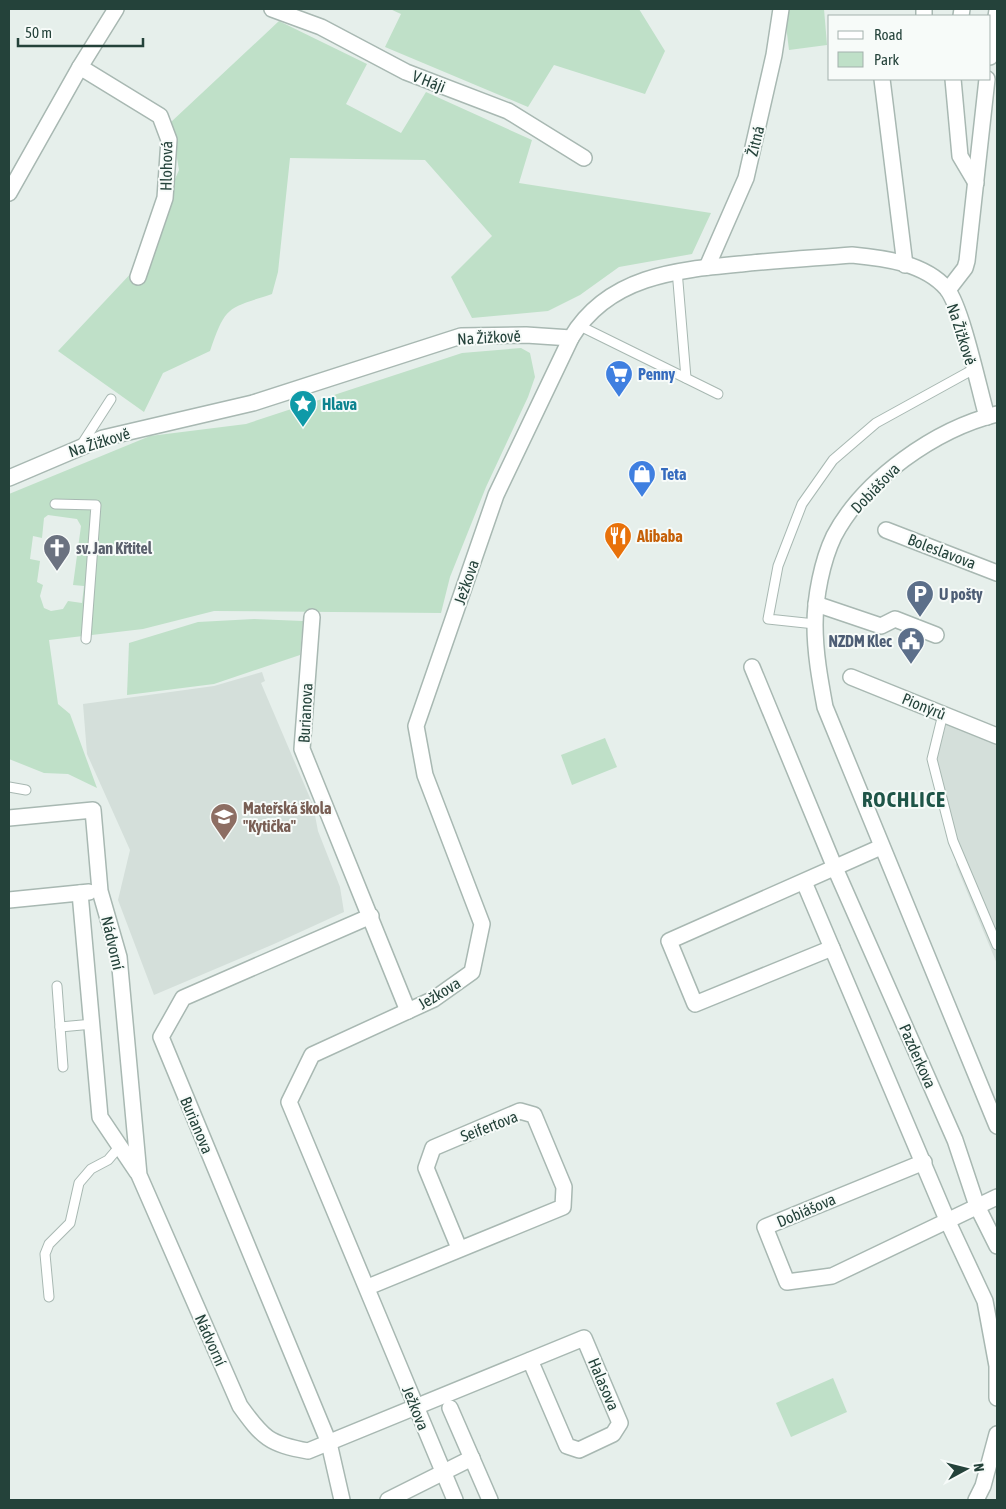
<svg xmlns="http://www.w3.org/2000/svg" width="1006" height="1509" font-family="'Asap Condensed',sans-serif">
<style>
.built{fill:#d4dfda}
.green{fill:#bfe0c8;fill-rule:evenodd}
.lines{fill:none;stroke-linecap:round;stroke-linejoin:round}
.service-casing{stroke:#a8b8b2;stroke-width:11}
.minor-casing{stroke:#a8b8b2;stroke-width:18}
.tertiary-casing{stroke:#a8b8b2;stroke-width:18}
.service{stroke:#fff;stroke-width:9}
.minor{stroke:#fff;stroke-width:15}
.tertiary{stroke:#fff;stroke-width:15}
.labels{text-anchor:middle;stroke-width:4;stroke-linejoin:round;paint-order:stroke}
.street-label{font-size:16px;fill:#24423a;stroke:#f7fbf9}
.shop-label{font-size:16px;font-weight:bold;fill:#366cbe;stroke:#f7fbf9;text-anchor:start}
.culture-label{font-size:16px;font-weight:bold;fill:#0d838f;stroke:#f7fbf9;text-anchor:start}
.food-label{font-size:16px;font-weight:bold;fill:#c56008;stroke:#f7fbf9;text-anchor:start}
.worship-label{font-size:16px;font-weight:bold;fill:#5b616d;stroke:#f7fbf9;text-anchor:start}
.service-label{font-size:16px;font-weight:bold;fill:#4e5e75;stroke:#f7fbf9;text-anchor:start}
.education-label{font-size:16px;font-weight:bold;fill:#785e54;stroke:#f7fbf9;text-anchor:start}
.district-label{font-size:21px;font-weight:bold;letter-spacing:1px;fill:#1f5548;stroke:#f7fbf9}
</style>
<rect width="100%" height="100%" fill="#e6efeb"/>
<g class="built">
<path d="M262 672 265 681 261 683 313 805 318 831 340 887 344 912 274 944 154 995 118 900 130 850 87 754 83 704 214 686Z"/>
<path d="M947 720 997 741V964L956 865 957 843 937 759Z"/>
</g>
<g class="green">
<path d="M390 9H639L665 51 645 94 554 65 528 107 385 47 401 14Z"/>
<path d="M784 9H824L827 45 789 50Z"/>
<path d="M279 21 367 64 346 104 401 133 426 92 532 140 519 183 711 213 692 254 619 267 580 295 548 311 472 318 451 277 492 236 425 160 290 158 278 272 272 294C227 309 226 305 210 351L163 373 144 412 58 351 135 269 179 170 171 122Z"/>
<path d="M521 348 530 353 535 377 528 397 486 487 450 577 441 613 214 611 143 629 49 640 58 704 70 714 97 788 68 774 44 773 9 759V494L150 436 246 424 462 353ZM48 515 77 519 81 526 73 585 84 586 82 603 68 601 63 609 51 611 44 608 40 596 43 585 37 582 40 561 30 559 33 536 42 538 44 518Z"/>
<path d="M254 619 303 621 300 655 214 684 127 695 129 643 198 622Z"/>
<path d="M605 738 617 767 572 785 561 755Z"/>
<path d="M833 1378 847 1412 791 1437 776 1403Z"/>
</g>
<g class="lines">
<defs>
<g id="service">
<path d="M677 270 686 378"/>
<path d="M578 325 718 394"/>
<path d="M80 447 111 399"/>
<path d="M55 504 96 505 86 639"/>
<path d="M815 624 768 619 778 566 802 504 833 460 876 423 974 369"/>
<path d="M943 714 932 759 953 841 997 945"/>
<path d="M9 787 26 790"/>
<path d="M57 986 63 1067"/>
<path d="M60 1027 93 1024"/>
<path d="M49 1297 45 1254 49 1244 70 1223 79 1183 91 1169 108 1160 120 1146"/>
</g>
<g id="minor">
<path d="M272 9 321 27 406 72 508 111 584 158"/>
<path d="M924 9V16"/>
<path d="M961 16 962 9"/>
<path d="M990 57 997 10"/>
<path d="M80 67 160 116 169 140 165 198 138 277"/>
<path d="M882 79 905 265"/>
<path d="M953 79 960 156 976 183"/>
<path d="M707 267 746 178 774 55 781 9"/>
<path d="M948 290 965 268 967 261 987 79"/>
<path d="M886 530 997 573"/>
<path d="M816 604 881 626 895 619 936 635"/>
<path d="M312 617 302 749 408 1011"/>
<path d="M752 667 835 868 955 1140 977 1206 997 1246"/>
<path d="M851 677 997 736"/>
<path d="M9 818 93 810 100 891 119 957 139 1175 240 1406C263 1438 269 1444 308 1451L584 1338 620 1423 613 1434 579 1450 567 1446 530 1360"/>
<path d="M804 882 948 1222 985 1301 997 1366V1398"/>
<path d="M80 893 100 1117 137 1172"/>
<path d="M9 900 89 892"/>
<path d="M832 948 695 1004 669 941 881 847"/>
<path d="M924 1162 765 1227 787 1282 832 1276 997 1197"/>
<path d="M368 1287 563 1207 564 1187 534 1115 520 1111 433 1148 426 1168 459 1248"/>
<path d="M450 1408 490 1500"/>
<path d="M342 1500 329 1443 161 1037 183 998 371 916"/>
<path d="M388 1500 472 1458"/>
<path d="M455 1500C399 1368 345 1234 289 1102L312 1055 434 999 472 972 482 924 425 775 416 726 496 495 571 338"/>
<path d="M976 1500 983 1486 997 1434"/>
</g>
<g id="tertiary">
<path d="M9 193 80 67 116 9"/>
<path d="M997 414C936 429 864 479 834 536 822 561 815 597 815 625 815 653 820 680 825 707L997 1126"/>
<path d="M9 478 103 438 253 403 461 336 526 335 571 338C608 276 676 270 741 264 778 260 815 258 852 255 884 258 925 263 947 289 962 308 979 389 987 417"/>
</g>
</defs>
<use href="#service" class="service-casing"/>
<use href="#minor" class="minor-casing"/>
<use href="#tertiary" class="tertiary-casing"/>
<use href="#service" class="service"/>
<use href="#minor" class="minor"/>
<use href="#tertiary" class="tertiary"/>
</g>
<defs>
<symbol id="supermarket-pin" viewBox="-11 -11 22 30"><path d="M0 17L-7.5 6A9.5 9.5 0 1 1 7.5 6Z" fill="#3f7fe0" stroke="#f7fbf9"/><path d="M-6-5.5h2.5l.6 2H6L4.5 2H-2.5L-4.4-4H-6ZM-1.5 3.2a1.3 1.3 0 1 0 .1 0ZM3 3.2a1.3 1.3 0 1 0 .1 0Z" fill="#fff"/></symbol>
<symbol id="sight-pin" viewBox="-11 -11 22 30"><path d="M0 17L-7.5 6A9.5 9.5 0 1 1 7.5 6Z" fill="#0f9aa8" stroke="#f7fbf9"/><path d="M0-6L1.8-2.2L6-1.7L2.9 1.2L3.7 5.4L0 3.3L-3.7 5.4L-2.9 1.2L-6-1.7L-1.8-2.2Z" fill="#fff"/></symbol>
<symbol id="shop-pin" viewBox="-11 -11 22 30"><path d="M0 17L-7.5 6A9.5 9.5 0 1 1 7.5 6Z" fill="#3f7fe0" stroke="#f7fbf9"/><path d="M-5-2.5h2.3a2.7 3.5 0 0 1 5.4 0H5L5.5 6h-11ZM-1.5-2.5h3a1.5 2.3 0 0 0-3 0Z" fill="#fff"/></symbol>
<symbol id="restaurant-pin" viewBox="-11 -11 22 30"><path d="M0 17L-7.5 6A9.5 9.5 0 1 1 7.5 6Z" fill="#e8710a" stroke="#f7fbf9"/><path d="M-5-6h1v4h1v-4h1v4h1v-4h1v5L-1.5 .5V6h-2V.5L-5-1ZM5-6V6H3V1.5H1.5Q1.5-4 5-6Z" fill="#fff"/></symbol>
<symbol id="church-pin" viewBox="-11 -11 22 30"><path d="M0 17L-7.5 6A9.5 9.5 0 1 1 7.5 6Z" fill="#6b7280" stroke="#f7fbf9"/><path d="M-1.2-6h2.4v3.5h3.3v2.4h-3.3V6h-2.4V-.1h-3.3v-2.4h3.3Z" fill="#fff"/></symbol>
<symbol id="parking-pin" viewBox="-11 -11 22 30"><path d="M0 17L-7.5 6A9.5 9.5 0 1 1 7.5 6Z" fill="#5c6f8a" stroke="#f7fbf9"/><path d="M-3.5-5.5H1a3.5 3.5 0 0 1 0 7H-1V5.5H-3.5ZM-1-3.4V-.6H.8a1.4 1.4 0 0 0 0-2.8Z" fill="#fff"/></symbol>
<symbol id="civic-pin" viewBox="-11 -11 22 30"><path d="M0 17L-7.5 6A9.5 9.5 0 1 1 7.5 6Z" fill="#5c6f8a" stroke="#f7fbf9"/><path d="M-.6-6.5H3V-4.5H.6V-3L4-1V1h2V6H-6V1h2V-1L-.6-3ZM-1.2 2.5V6h2.4V2.5Z" fill="#fff"/></symbol>
<symbol id="school-pin" viewBox="-11 -11 22 30"><path d="M0 17L-7.5 6A9.5 9.5 0 1 1 7.5 6Z" fill="#8d6e63" stroke="#f7fbf9"/><path d="M0-5L7-2L0 1L-7-2ZM-4 1L0 2.5L4 1V4Q0 6-4 4Z" fill="#fff"/></symbol>
</defs>
<g fill-rule="evenodd">
<use href="#supermarket-pin" x="603" y="358" width="32" height="43"/>
<use href="#sight-pin" x="287" y="388" width="32" height="43"/>
<use href="#shop-pin" x="626" y="458" width="32" height="43"/>
<use href="#restaurant-pin" x="602" y="520" width="32" height="43"/>
<use href="#church-pin" x="41" y="532" width="32" height="43"/>
<use href="#parking-pin" x="904" y="578" width="32" height="43"/>
<use href="#civic-pin" x="895" y="625" width="32" height="43"/>
<use href="#school-pin" x="208" y="801" width="32" height="43"/>
</g>
<g class="labels">
<g class="street-label">
<text transform="translate(429 81) rotate(21)" y="6">V Háji</text>
<text transform="translate(755 141) rotate(-76)" y="6">Žitná</text>
<text transform="translate(166 166) rotate(-89)" y="6">Hlohová</text>
<text transform="translate(962 334) rotate(72)" y="6">Na Žižkově</text>
<text transform="translate(489 337) rotate(-3)" y="6">Na Žižkově</text>
<text transform="translate(99 442) rotate(-18)" y="6">Na Žižkově</text>
<text transform="translate(875 488) rotate(-46)" y="6">Dobiášova</text>
<text transform="translate(942 551) rotate(21)" y="6">Boleslavova</text>
<text transform="translate(466 582) rotate(-71)" y="6">Ježkova</text>
<text transform="translate(924 706) rotate(22)" y="6">Pionýrů</text>
<text transform="translate(305 713) rotate(-87)" y="6">Burianova</text>
<text transform="translate(113 943) rotate(77)" y="6">Nádvorní</text>
<text transform="translate(439 993) rotate(-31)" y="6">Ježkova</text>
<text transform="translate(918 1056) rotate(66)" y="6">Pazderkova</text>
<text transform="translate(197 1125) rotate(67)" y="6">Burianova</text>
<text transform="translate(489 1126) rotate(-21)" y="6">Seifertova</text>
<text transform="translate(806 1210) rotate(-23)" y="6">Dobiášova</text>
<text transform="translate(211 1340) rotate(66)" y="6">Nádvorní</text>
<text transform="translate(604 1384) rotate(67)" y="6">Halasova</text>
<text transform="translate(416 1408) rotate(68)" y="6">Ježkova</text>
</g>
<g class="shop-label">
<text x="638" y="380">Penny</text>
<text x="661" y="480">Teta</text>
</g>
<g class="culture-label">
<text x="322" y="410">Hlava</text>
</g>
<g class="food-label">
<text x="637" y="542">Alibaba</text>
</g>
<g class="worship-label">
<text x="76" y="554">sv. Jan Křtitel</text>
</g>
<g class="service-label">
<text x="939" y="600">U pošty</text>
<text x="892" y="647" text-anchor="end">NZDM Klec</text>
</g>
<g class="education-label">
<text x="243" y="814">Mateřská škola<tspan x="243" dy="18">"Kytička"</tspan></text>
</g>
<g class="district-label">
<text x="904" y="807">ROCHLICE</text>
</g>
</g>
<rect width="1006" height="1509" fill="none" stroke="#24423a" stroke-width="20"/>
<rect x="828" y="15" width="162" height="65" fill="#f7fbf9" stroke="#a3b1ad"/>
<rect x="838" y="31" width="25" height="8" fill="#ffffff" stroke="#a3b1ad"/>
<text x="874" y="40" font-size="15" fill="#24423a">Road</text>
<rect x="838" y="52" width="25" height="15" fill="#bfe0c8" stroke="#a3b1ad"/>
<text x="874" y="65" font-size="15" fill="#24423a">Park</text>
<g transform="translate(966 1469) rotate(83)" stroke="#f7fbf9" stroke-width="4" paint-order="stroke">
<path d="M0-4L9 19L0 12L-9 19Z" fill="#24423a"/>
<text y="-8" font-size="14" font-weight="bold" text-anchor="middle" fill="#24423a">N</text>
</g>
<path d="M18 38v8h125v-8" fill="none" stroke="#24423a" stroke-width="2.5"/>
<text x="25" y="38" font-size="15" fill="#24423a" stroke="#f7fbf9" stroke-width="4" paint-order="stroke">50 m</text>
</svg>
